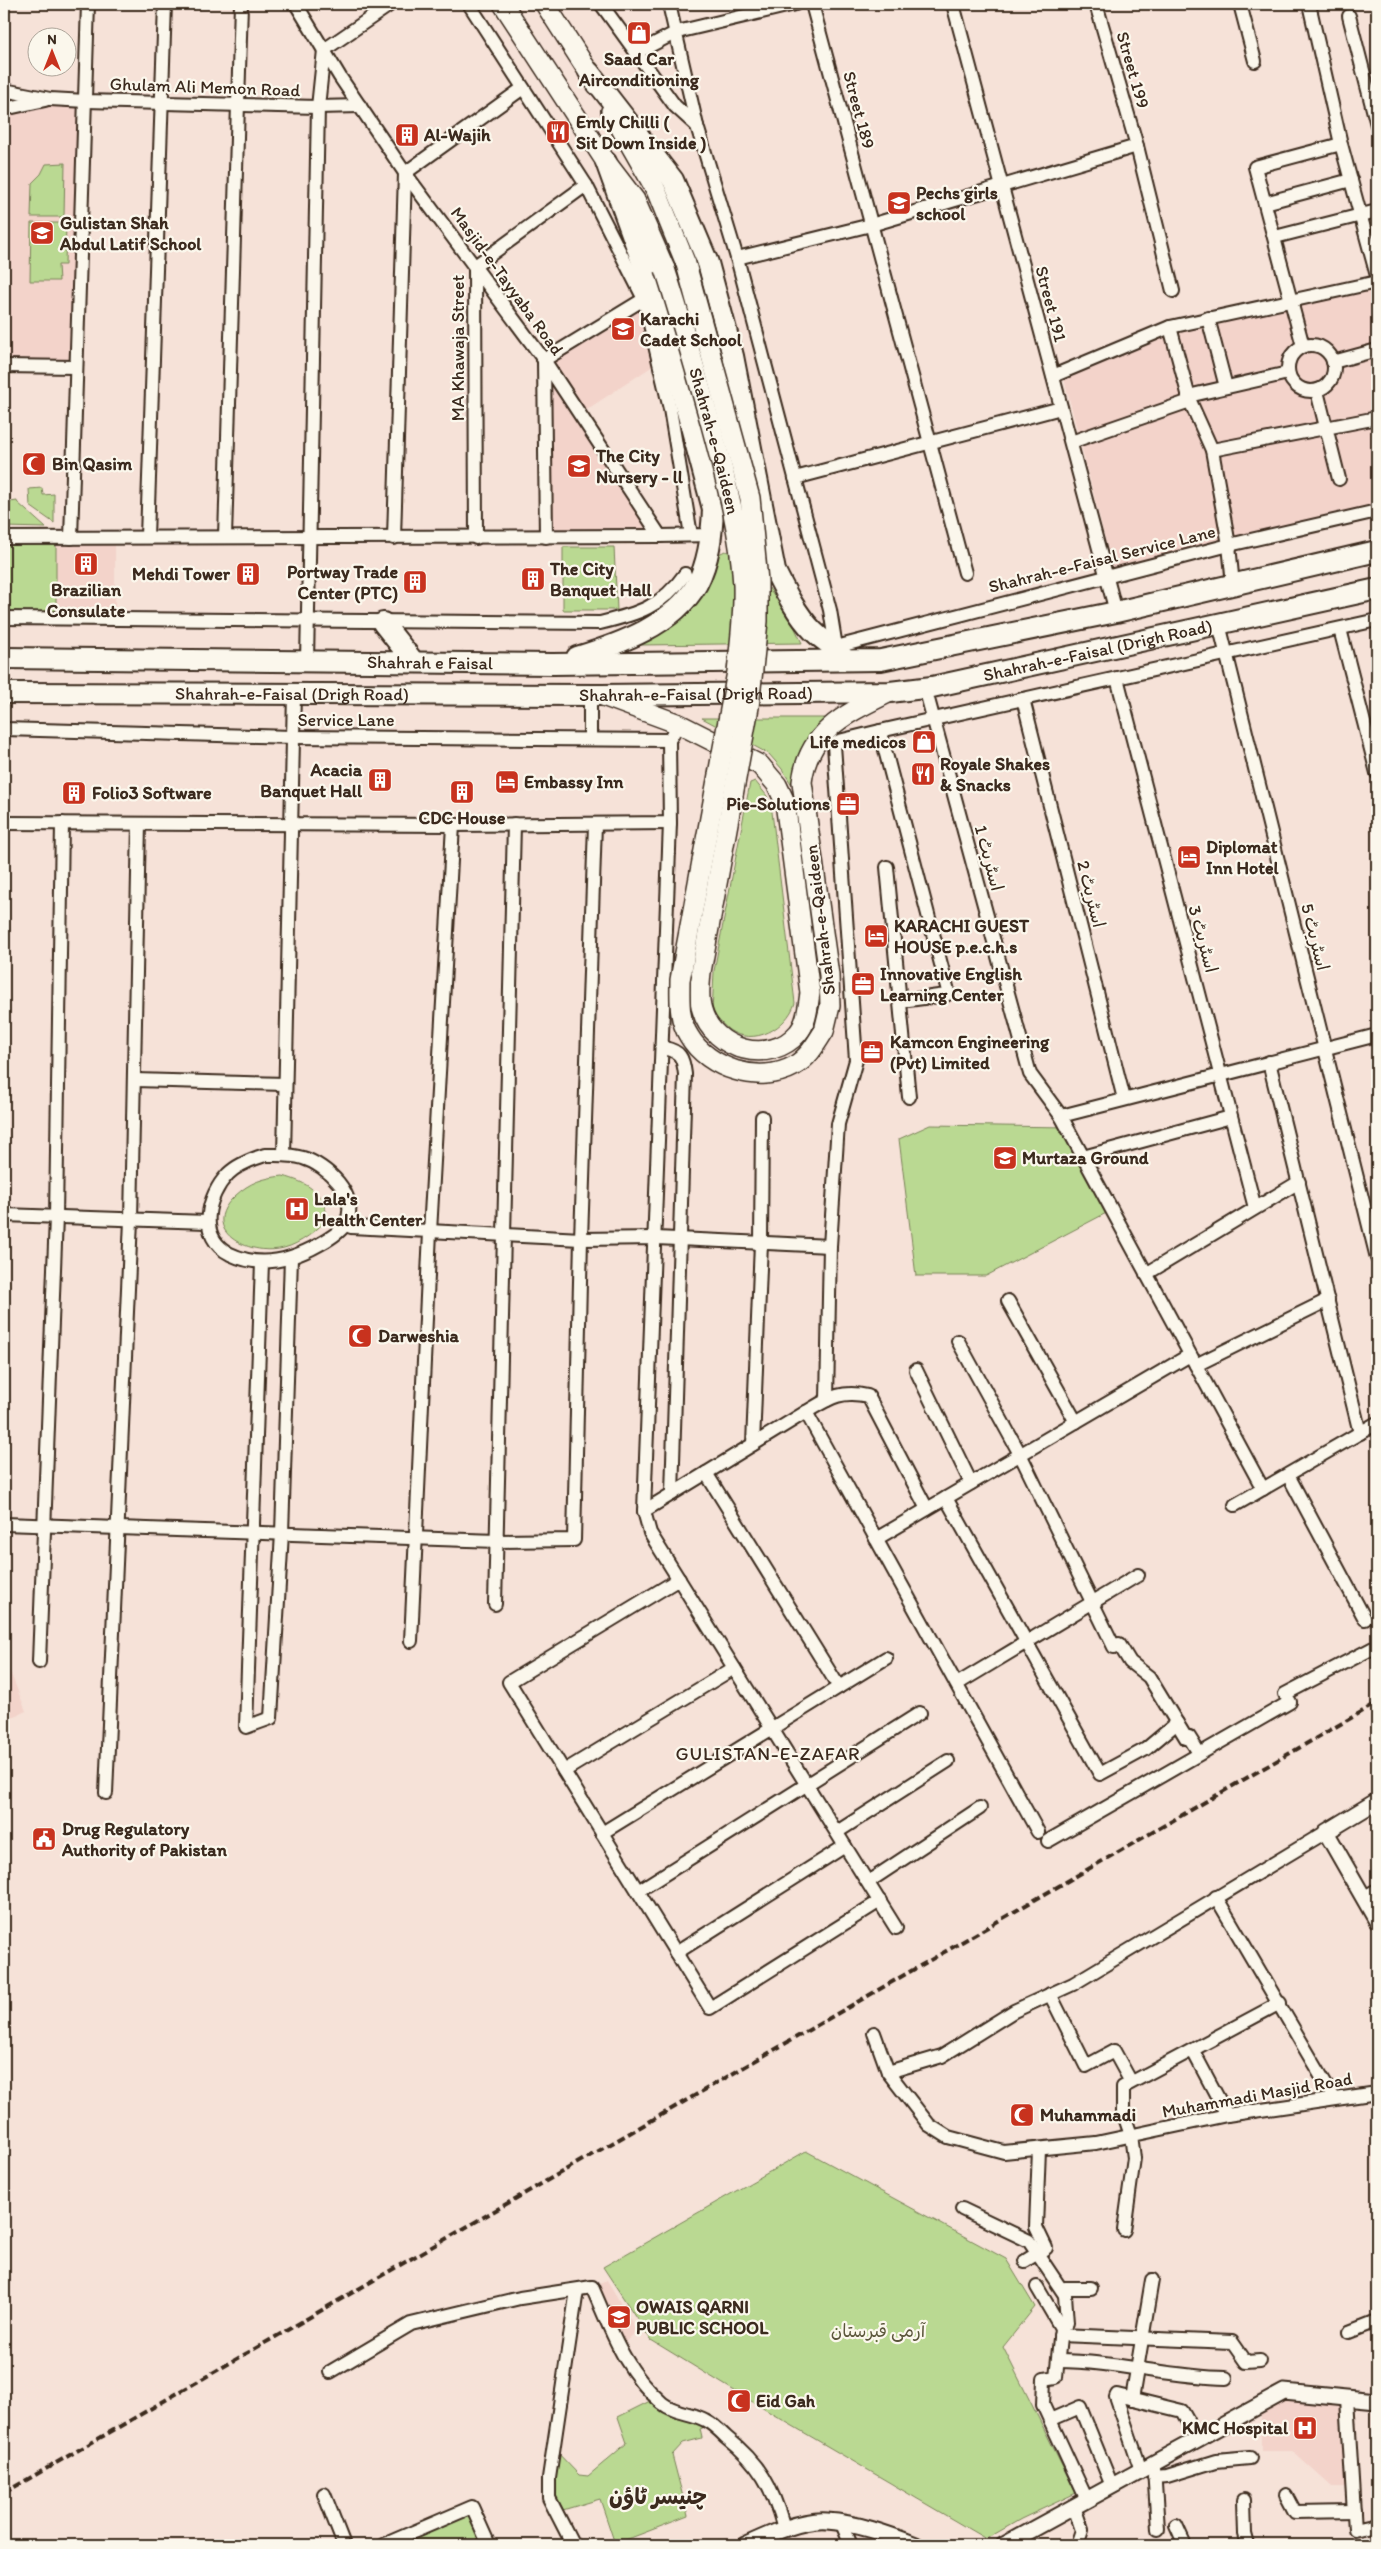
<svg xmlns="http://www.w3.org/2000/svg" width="1381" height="2549" font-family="Itim,'Playpen Sans Arabic',sans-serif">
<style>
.built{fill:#f3d3ca}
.green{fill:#bad992;stroke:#7a8258}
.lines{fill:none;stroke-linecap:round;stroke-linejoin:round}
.minor-casing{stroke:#3b2a1e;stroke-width:16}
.tertiary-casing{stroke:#3b2a1e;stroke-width:19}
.primary-casing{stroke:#3b2a1e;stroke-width:22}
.trunk-casing{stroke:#3b2a1e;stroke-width:24}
.minor{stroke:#fbf7ec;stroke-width:12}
.tertiary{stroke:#fbf7ec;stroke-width:15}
.primary{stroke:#fbf7ec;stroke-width:19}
.trunk{stroke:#fbf7ec;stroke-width:20}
.rail{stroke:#3b2a1e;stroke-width:4;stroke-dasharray:8 4;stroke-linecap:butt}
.primary-bridge-casing{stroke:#3b2a1e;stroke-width:22;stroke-linecap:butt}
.primary-bridge{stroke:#fbf7ec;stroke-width:19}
.labels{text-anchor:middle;stroke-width:4.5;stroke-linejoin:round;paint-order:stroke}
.poi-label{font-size:18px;font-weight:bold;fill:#3b2a1e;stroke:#fbf7ec;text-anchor:start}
.street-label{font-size:18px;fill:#3b2a1e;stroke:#fbf7ec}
.park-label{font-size:18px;fill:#5b563b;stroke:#fbf7ec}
.neighbourhood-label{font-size:19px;letter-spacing:1px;fill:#3b2a1e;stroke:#fbf7ec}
.district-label{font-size:22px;font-weight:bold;fill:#3b2a1e;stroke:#fbf7ec}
</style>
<rect width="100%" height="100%" fill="#f6e2d8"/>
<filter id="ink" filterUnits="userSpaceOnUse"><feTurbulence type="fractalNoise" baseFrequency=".02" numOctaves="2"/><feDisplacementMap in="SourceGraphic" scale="10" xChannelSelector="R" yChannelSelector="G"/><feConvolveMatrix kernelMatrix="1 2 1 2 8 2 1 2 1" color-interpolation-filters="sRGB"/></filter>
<g filter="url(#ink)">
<g class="built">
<path d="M4 99 86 101 76 367 4 366Z"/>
<path d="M1377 284V508L1229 537 1113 569 1063 375 1176 327Z"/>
<path d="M644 299 659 362 580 414 660 536 546 537 544 360Z"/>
<path d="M115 537V611L56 612V538Z"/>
<path d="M4 1657 26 1711 4 1721Z"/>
<path d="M607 2280 637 2331 623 2344 595 2285Z"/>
<path d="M1284 2392 1347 2399 1352 2487H1332L1292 2451H1261V2405Z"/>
</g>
<g class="green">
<path d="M65 163 64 217H31L32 183 41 174 46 164Z"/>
<path d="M31 223H66L65 265H58L59 281H30Z"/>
<path d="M42 488 43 495 54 494V523L30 506 29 489Z"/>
<path d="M17 501V502L46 528 4 527V503Z"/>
<path d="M4 538H56V612L4 613Z"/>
<path d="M563 547H614L617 610H563Z"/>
<path d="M725 551 746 557 788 614 802 643 640 645 669 627 717 555Z"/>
<path d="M702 718H825C802 740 796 754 792 785L782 769 769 754Z"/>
<path d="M755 781 767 796 772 812 795 1003C787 1028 754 1047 729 1030 723 1025 717 1018 712 1013L714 971 750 783Z"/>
<path d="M930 1125 1067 1127 1112 1210 986 1276H916L899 1139Z"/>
<path d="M283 1176C308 1183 322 1191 328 1218 318 1230 300 1244 284 1248 250 1257 197 1231 235 1196 250 1182 263 1178 283 1176Z"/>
<path d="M806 2151 1006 2259 1035 2307 1003 2347 1076 2493 1021 2519 986 2539 774 2415 651 2340 603 2267Z"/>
<path d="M656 2398 711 2424 700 2429 702 2438 683 2443 672 2455 688 2516 615 2544 600 2499 556 2512 549 2478 554 2449 579 2475 588 2476 627 2443 618 2417Z"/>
<path d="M473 2509 489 2545H391Z"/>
</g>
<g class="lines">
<defs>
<g id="minor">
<path d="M296 4 340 77 405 173 544 360 660 536 712 535"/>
<path d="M469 4 586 185 644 299 670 409 691 535"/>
<path d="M601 4 675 106 697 126"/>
<path d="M669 4 697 126 737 258 830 610 836 647 1229 545 1377 511"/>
<path d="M812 4 965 573"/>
<path d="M953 4 1116 612"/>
<path d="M1096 4 1137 146 1173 291"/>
<path d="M1240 4 1255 61"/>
<path d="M1309 4 1341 144 1377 276"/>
<path d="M1349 16 1377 125"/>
<path d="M636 53 677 32 795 4"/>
<path d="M4 90 50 99 86 101 318 107 360 106"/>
<path d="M4 109 45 100"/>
<path d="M1265 203 1351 180"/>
<path d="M1275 237 1377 211"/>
<path d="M737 258 871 225 1137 146"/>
<path d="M1208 318 1226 387"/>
<path d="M1170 327 1190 401"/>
<circle cx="1311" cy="368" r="23"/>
<path d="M1303 346 1255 167 1341 144"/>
<path d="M1333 362 1377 350"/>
<path d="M4 366 76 367"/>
<path d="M1053 376 1170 327 1377 282"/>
<path d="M1317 391 1339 479"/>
<path d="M1188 396 1288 373"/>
<path d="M1071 442 1190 401 1212 450 1229 545 1233 585"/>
<path d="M1212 450 1377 418"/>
<path d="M795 478 1061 408"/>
<path d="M147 537 165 4"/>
<path d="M225 537 241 4"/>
<path d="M546 537 544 360 644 299"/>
<path d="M4 538 660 536"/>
<path d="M71 538 88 4"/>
<path d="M394 538 405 173 523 88"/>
<path d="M476 538 475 266 586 185"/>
<path d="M4 618 600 623C637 614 662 607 685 574"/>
<path d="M1219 624 1377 1258"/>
<path d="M1340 629 1377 773"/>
<path d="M307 661 318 107 324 50 391 4"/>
<path d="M1117 678 1255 1208"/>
<path d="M925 688 1030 1074 1061 1116 1263 1489"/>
<path d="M590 695V739"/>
<path d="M1023 699 1124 1099"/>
<path d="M4 729 293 737 669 740 673 734"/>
<path d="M880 731 948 991 946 995 901 1001"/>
<path d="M4 823 453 825 670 823 669 740"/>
<path d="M670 823 644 1511 650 1533 896 1928"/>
<path d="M887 867 909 1097"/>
<path d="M664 1048C680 1051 683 1057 685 1074L672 1494"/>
<path d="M1269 1062 1360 1433"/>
<path d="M135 1080 285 1084"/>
<path d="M1061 1116 1377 1035"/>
<path d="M265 1155C278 1155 291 1154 303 1158 326 1165 360 1195 346 1223 341 1232 329 1239 320 1244 292 1260 261 1269 230 1254 197 1237 207 1196 228 1174 238 1164 252 1159 265 1155Z"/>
<path d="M284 1155 294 693"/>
<path d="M1083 1157 1231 1117"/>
<path d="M4 1215 207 1222"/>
<path d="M346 1224 351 1227 581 1239 656 1238 830 1246"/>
<path d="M262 1262 246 1727 271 1718 282 1533 291 1258"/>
<path d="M1146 1274 1299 1182"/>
<path d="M1008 1301 1076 1422"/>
<path d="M958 1341 1020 1454 1114 1647 1119 1644 1130 1662 1149 1677 1186 1738 1189 1737 1199 1753"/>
<path d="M1196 1365 1328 1300"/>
<path d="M916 1370 971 1483"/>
<path d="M827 1400 830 1246 838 1124 856 1060 834 745 839 741 880 731 1377 620"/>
<path d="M806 1412 1038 1832"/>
<path d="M753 1444 761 1243 762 1117"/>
<path d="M706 1473 839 1687"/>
<path d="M1288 1475 1365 1619"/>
<path d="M946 1498 1100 1774 1146 1749 1177 1723"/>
<path d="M1235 1505 1377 1423"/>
<path d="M644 1511 806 1412C830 1398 840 1390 868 1396L927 1509"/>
<path d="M4 1524 497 1541 574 1540 581 1239 595 824"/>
<path d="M876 1539 1190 1355"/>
<path d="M679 1579 509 1682 710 2008 880 1901"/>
<path d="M495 1604 514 824"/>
<path d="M411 1641 430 1232 453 825"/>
<path d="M39 1662 56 1217 62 823"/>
<path d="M957 1684 1138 1575"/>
<path d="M564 1771 734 1668"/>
<path d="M106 1793 131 1220 139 824"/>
<path d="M837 1832 948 1761"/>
<path d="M602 1833 886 1658"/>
<path d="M1048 1841 1290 1702 1285 1694 1377 1646"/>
<path d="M868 1882 980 1808"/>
<path d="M638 1891 920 1713"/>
<path d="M1216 1897 1334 2098"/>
<path d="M1364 1897 1377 1890"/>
<path d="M676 1953 845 1846"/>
<path d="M1050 1994 1086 2066 1114 2051 1131 2082"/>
<path d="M874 2033 888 2072 929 2125 948 2137 1004 2152 1096 2143 1227 2115 1377 2093"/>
<path d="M1193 2051 1227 2115"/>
<path d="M888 2072 942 2056 1014 2011 1073 1984 1326 1832"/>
<path d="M962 2209 1029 2241 1065 2295 1067 2323 1061 2328"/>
<path d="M1124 2230 1134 2158 1131 2135 1123 2112V2087L1280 2003"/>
<path d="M1025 2261 1046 2248 1036 2227 1039 2149"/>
<path d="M1037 2287 1061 2328 1056 2377 1044 2379 1043 2405 1087 2500"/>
<path d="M1065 2295V2288H1091"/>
<path d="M1349 2332 1377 2321"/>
<path d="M1060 2335 1232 2342 1246 2362 1260 2361"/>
<path d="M1058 2361C1115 2361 1170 2377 1226 2378"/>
<path d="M330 2372 411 2324 520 2298 592 2287C612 2332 624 2370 662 2403 674 2413 692 2413 705 2420 713 2424 720 2431 726 2437 760 2464 772 2486 784 2528"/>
<path d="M1132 2399 1152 2280"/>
<path d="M1347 2399 1355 2530 1377 2525"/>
<path d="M1050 2420 1080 2407 1112 2486"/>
<path d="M1154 2469 1158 2529"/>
<path d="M1141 2470 1116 2397 1117 2395 1182 2411 1198 2439"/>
<path d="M1154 2477 1167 2476 1216 2461 1250 2458"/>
<path d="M324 2494 344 2545"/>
<path d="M1286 2495 1295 2512 1354 2511"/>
<path d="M1244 2500 1245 2534 1248 2545"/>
<path d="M1074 2507 1082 2530 1077 2545"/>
<path d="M842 2524 851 2545"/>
<path d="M1176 2525 1185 2545"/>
<path d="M383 2545 472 2507 489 2545"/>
<path d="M573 2545 549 2498V2478L577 2290"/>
</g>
<g id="tertiary">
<path d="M1377 1801 1326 1832 1377 1921"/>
<path d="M746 2545C768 2535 802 2519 827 2521 857 2523 888 2534 916 2545"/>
<path d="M1004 2545 1284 2392 1377 2401"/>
</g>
<g id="primary">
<path d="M503 4 606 162 635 200 665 269"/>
<path d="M545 4 597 85"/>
<path d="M611 111 656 190 686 264"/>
<path d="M603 696 679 724 760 765 777 785 785 802 810 993C808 1006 807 1023 798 1033 770 1066 713 1050 702 1010 698 998 700 984 701 972"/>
<path d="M824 1031 830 1006 829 975 802 782C808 730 848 713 890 692"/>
</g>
<g id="trunk">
<path d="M589 72 673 180 708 263 733 356 775 571C785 591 797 615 813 631 826 644 833 643 845 660"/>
<path d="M383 623 413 661"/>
<path d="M577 657C619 644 674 625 697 584 709 561 712 535 713 509L661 314 606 162"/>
<path id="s1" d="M4 658 553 664 881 660 1116 612 1377 551"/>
<path id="s2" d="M4 693 601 695 890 692 932 687 1377 589"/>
</g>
</defs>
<use href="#minor" class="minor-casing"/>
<use href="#tertiary" class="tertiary-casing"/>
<use href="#primary" class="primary-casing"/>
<use href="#trunk" class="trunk-casing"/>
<use href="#minor" class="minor"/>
<use href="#tertiary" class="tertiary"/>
<use href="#primary" class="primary"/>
<use href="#trunk" class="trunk"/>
<path class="rail" d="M4 2493 1377 1703"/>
<defs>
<g id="primary-bridge">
<path d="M686 264 750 498 758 581V621L749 707 701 972"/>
<path id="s3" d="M665 269C682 321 696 373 711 425 725 478 740 530 743 585 744 614 740 643 737 672L680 980C680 999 678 1019 689 1036 708 1069 760 1085 794 1066 808 1058 816 1044 824 1031"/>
</g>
</defs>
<use href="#primary-bridge" class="primary-bridge-casing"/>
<use href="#primary-bridge" class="primary-bridge"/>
</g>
</g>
<defs>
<symbol id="shop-square" viewBox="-11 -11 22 22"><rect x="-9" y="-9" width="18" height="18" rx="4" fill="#c8321e" stroke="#fbf7ec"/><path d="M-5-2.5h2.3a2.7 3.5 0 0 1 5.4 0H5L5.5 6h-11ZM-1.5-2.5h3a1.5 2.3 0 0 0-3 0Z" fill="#fff"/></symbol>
<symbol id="restaurant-square" viewBox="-11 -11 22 22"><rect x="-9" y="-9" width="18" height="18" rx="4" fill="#c8321e" stroke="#fbf7ec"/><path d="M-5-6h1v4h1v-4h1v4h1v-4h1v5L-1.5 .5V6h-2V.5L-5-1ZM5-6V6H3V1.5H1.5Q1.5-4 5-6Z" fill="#fff"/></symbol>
<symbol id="building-square" viewBox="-11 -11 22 22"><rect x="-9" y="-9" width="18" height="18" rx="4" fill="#c8321e" stroke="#fbf7ec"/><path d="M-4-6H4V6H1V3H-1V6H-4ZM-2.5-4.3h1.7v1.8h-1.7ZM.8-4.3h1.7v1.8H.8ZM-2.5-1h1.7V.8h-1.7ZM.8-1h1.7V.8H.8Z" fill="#fff"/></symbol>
<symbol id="school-square" viewBox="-11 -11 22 22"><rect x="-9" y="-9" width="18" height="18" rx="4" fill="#c8321e" stroke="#fbf7ec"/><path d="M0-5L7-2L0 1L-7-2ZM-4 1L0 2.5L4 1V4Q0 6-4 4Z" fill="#fff"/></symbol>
<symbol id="mosque-square" viewBox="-11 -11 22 22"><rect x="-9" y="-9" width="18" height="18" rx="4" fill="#c8321e" stroke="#fbf7ec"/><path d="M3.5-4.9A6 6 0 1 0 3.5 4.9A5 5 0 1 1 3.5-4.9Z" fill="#fff"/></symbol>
<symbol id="hotel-square" viewBox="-11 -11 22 22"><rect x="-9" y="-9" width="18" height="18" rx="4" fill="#c8321e" stroke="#fbf7ec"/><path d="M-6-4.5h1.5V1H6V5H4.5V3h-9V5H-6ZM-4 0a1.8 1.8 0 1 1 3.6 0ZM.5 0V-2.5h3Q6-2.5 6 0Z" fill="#fff"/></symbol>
<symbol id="office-square" viewBox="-11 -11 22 22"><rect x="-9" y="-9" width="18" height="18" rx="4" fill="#c8321e" stroke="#fbf7ec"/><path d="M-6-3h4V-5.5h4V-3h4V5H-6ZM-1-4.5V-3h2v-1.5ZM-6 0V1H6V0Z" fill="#fff"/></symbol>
<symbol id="hospital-square" viewBox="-11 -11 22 22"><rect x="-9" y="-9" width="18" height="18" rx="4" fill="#c8321e" stroke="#fbf7ec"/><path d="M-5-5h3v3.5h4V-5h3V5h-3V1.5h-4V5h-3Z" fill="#fff"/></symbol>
<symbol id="civic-square" viewBox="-11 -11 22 22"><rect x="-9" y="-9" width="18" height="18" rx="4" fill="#c8321e" stroke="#fbf7ec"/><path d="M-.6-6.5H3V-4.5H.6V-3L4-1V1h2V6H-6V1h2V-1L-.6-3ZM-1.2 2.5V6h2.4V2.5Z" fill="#fff"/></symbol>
</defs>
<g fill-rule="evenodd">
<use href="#shop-square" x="625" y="19" width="28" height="28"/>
<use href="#restaurant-square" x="544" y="118" width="28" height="28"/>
<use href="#building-square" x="393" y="121" width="28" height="28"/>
<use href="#school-square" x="885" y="189" width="28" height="28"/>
<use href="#school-square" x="28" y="219" width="28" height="28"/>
<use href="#school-square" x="609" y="315" width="28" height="28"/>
<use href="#mosque-square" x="20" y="450" width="28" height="28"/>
<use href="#school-square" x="565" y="452" width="28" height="28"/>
<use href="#building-square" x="72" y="550" width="28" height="28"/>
<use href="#building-square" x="234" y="560" width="28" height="28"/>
<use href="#building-square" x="519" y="565" width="28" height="28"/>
<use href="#building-square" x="401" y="568" width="28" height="28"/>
<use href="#shop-square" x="910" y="728" width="28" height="28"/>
<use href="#restaurant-square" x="909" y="760" width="28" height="28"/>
<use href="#building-square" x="366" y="766" width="28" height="28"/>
<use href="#hotel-square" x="493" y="768" width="28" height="28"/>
<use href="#building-square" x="448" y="778" width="28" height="28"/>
<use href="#building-square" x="60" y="779" width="28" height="28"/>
<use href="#office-square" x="834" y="790" width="28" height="28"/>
<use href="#hotel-square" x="1175" y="843" width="28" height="28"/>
<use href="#hotel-square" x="862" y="922" width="28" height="28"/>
<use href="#office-square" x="849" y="970" width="28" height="28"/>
<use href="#office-square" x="858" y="1038" width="28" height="28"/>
<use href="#school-square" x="991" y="1144" width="28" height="28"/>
<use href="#hospital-square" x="283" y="1195" width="28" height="28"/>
<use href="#mosque-square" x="346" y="1322" width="28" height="28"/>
<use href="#civic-square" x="30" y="1825" width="28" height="28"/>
<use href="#mosque-square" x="1008" y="2101" width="28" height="28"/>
<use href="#school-square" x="605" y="2303" width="28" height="28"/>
<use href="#mosque-square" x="725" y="2387" width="28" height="28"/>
<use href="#hospital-square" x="1291" y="2414" width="28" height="28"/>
</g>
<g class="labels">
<g class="poi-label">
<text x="639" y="65" text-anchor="middle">Saad Car<tspan x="639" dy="21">Airconditioning</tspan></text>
<text x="576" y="128">Emly Chilli (<tspan x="576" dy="21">Sit Down Inside )</tspan></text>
<text x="424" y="141">Al-Wajih</text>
<text x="916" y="199">Pechs girls<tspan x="916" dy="21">school</tspan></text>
<text x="60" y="229">Gulistan Shah<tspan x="60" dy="21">Abdul Latif School</tspan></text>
<text x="640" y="325">Karachi<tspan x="640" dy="21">Cadet School</tspan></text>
<text x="596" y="462">The City<tspan x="596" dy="21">Nursery - ll</tspan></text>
<text x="52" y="470">Bin Qasim</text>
<text x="550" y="575">The City<tspan x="550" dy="21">Banquet Hall</tspan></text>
<text x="398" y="578" text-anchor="end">Portway Trade<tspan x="398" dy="21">Center (PTC)</tspan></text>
<text x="230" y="580" text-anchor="end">Mehdi Tower</text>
<text x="86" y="596" text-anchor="middle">Brazilian<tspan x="86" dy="21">Consulate</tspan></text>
<text x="906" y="748" text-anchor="end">Life medicos</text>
<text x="940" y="770">Royale Shakes<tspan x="940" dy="21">&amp; Snacks</tspan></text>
<text x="362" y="776" text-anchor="end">Acacia<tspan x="362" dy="21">Banquet Hall</tspan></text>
<text x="524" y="788">Embassy Inn</text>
<text x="92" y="799">Folio3 Software</text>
<text x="830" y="810" text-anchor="end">Pie-Solutions</text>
<text x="462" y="824" text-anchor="middle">CDC House</text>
<text x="1206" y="853">Diplomat<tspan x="1206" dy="21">Inn Hotel</tspan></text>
<text x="894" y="932">KARACHI GUEST<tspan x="894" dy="21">HOUSE p.e.c.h.s</tspan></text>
<text x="880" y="980">Innovative English<tspan x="880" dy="21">Learning Center</tspan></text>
<text x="890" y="1048">Kamcon Engineering<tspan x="890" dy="21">(Pvt) Limited</tspan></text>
<text x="1022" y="1164">Murtaza Ground</text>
<text x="314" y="1205">Lala's<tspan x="314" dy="21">Health Center</tspan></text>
<text x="378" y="1342">Darweshia</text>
<text x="62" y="1835">Drug Regulatory<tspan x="62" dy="21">Authority of Pakistan</tspan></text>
<text x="1040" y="2121">Muhammadi</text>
<text x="636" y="2313">OWAIS QARNI<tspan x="636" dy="21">PUBLIC SCHOOL</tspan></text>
<text x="756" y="2407">Eid Gah</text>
<text x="1288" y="2434" text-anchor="end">KMC Hospital</text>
</g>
<g class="street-label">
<text transform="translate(1133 70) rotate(74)" y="6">Street 199</text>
<text transform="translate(205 87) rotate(2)" y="6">Ghulam Ali Memon Road</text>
<text transform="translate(859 110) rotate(75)" y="6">Street 189</text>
<text transform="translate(507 281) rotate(54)" y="6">Masjid-e-Tayyaba Road</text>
<text transform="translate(1051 304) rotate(75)" y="6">Street 191</text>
<text transform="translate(458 348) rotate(-90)" y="6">MA Khawaja Street</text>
<text dy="6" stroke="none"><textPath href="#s3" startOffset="179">Shahrah-e-Qaideen</textPath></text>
<text transform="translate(1102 559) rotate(-14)" y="6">Shahrah-e-Faisal Service Lane</text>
<text dy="6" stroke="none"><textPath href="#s2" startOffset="1098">Shahrah-e-Faisal (Drigh Road)</textPath></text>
<text dy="6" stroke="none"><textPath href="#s1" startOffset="426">Shahrah e Faisal</textPath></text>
<text dy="6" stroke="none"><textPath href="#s2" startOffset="288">Shahrah-e-Faisal (Drigh Road)</textPath></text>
<text dy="6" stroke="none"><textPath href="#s2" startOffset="692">Shahrah-e-Faisal (Drigh Road)</textPath></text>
<text x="346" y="726">Service Lane</text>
<text transform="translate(989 858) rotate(75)" y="6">اسٹریٹ 1</text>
<text transform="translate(1091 894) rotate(76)" y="6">اسٹریٹ 2</text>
<text transform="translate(820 920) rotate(-97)" y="6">Shahrah-e-Qaideen</text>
<text transform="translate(1315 937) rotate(76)" y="6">اسٹریٹ 5</text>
<text transform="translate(1203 939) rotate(75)" y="6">اسٹریٹ 3</text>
<text transform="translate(1257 2095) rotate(-10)" y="6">Muhammadi Masjid Road</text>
</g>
<g class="park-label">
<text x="878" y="2337">آرمی قبرستان</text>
</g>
<g class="neighbourhood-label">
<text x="768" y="1760">GULISTAN-E-ZAFAR</text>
</g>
<g class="district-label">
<text x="658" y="2504">چنیسر ٹاؤن</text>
</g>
</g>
<rect width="1381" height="2549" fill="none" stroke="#fbf7ec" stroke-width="20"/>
<rect x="10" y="10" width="1361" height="2529" fill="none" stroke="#3b2a1e" stroke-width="2" filter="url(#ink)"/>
<g transform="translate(52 52)"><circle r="24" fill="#fbf7ec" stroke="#aea59a"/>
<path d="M0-4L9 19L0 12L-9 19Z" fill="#c8321e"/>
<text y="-8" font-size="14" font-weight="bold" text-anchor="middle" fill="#3b2a1e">N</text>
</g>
</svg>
